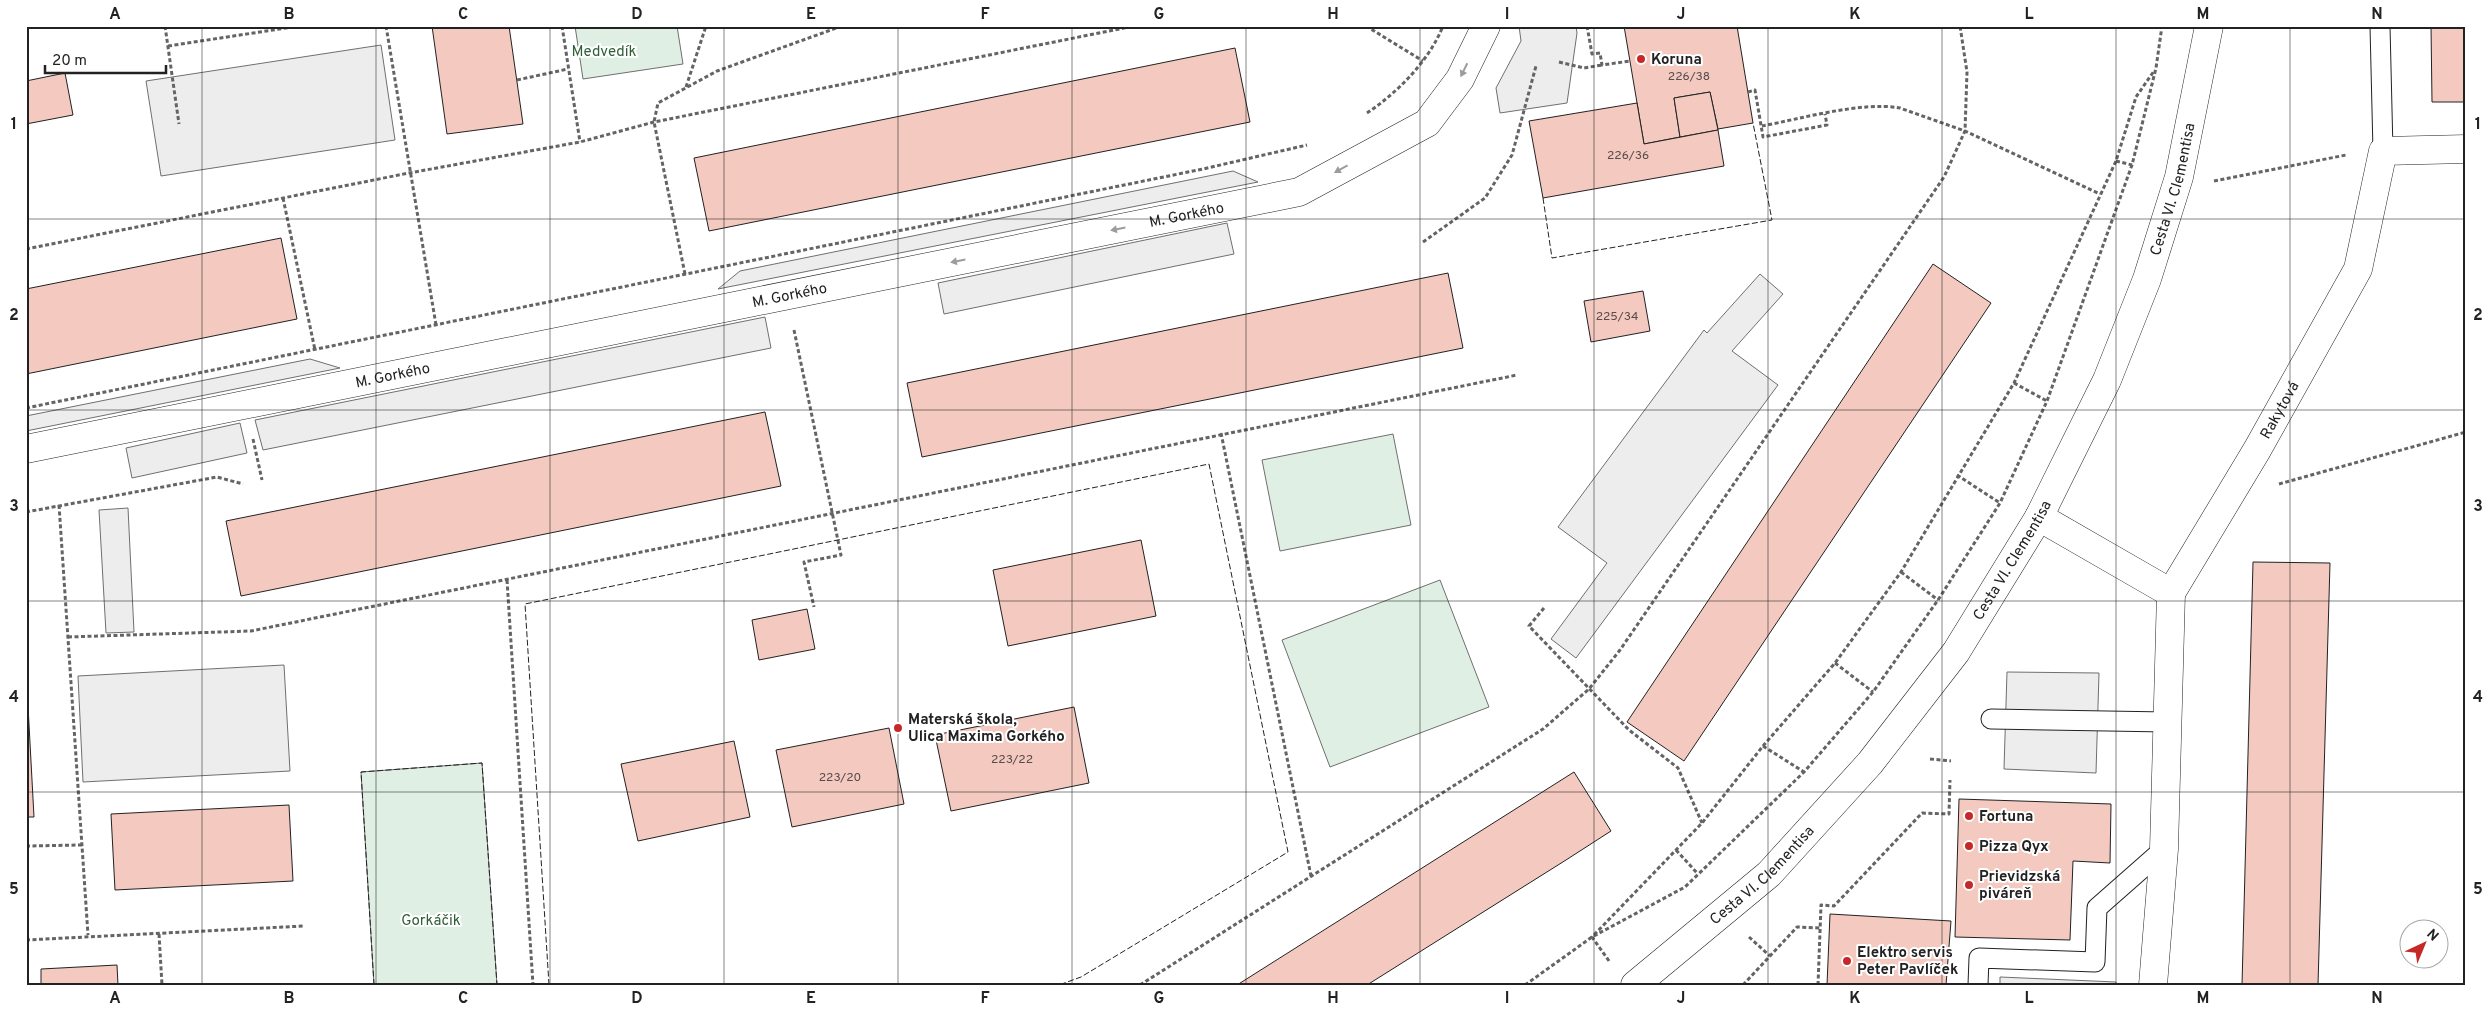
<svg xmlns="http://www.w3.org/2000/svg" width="2492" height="1011" font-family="Overpass,sans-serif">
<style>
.green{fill:#e0efe3;stroke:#6f6f6f}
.parking{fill:#ededed;stroke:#6f6f6f}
.building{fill:#f3c9c0;stroke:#222}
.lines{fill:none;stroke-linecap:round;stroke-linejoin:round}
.lane-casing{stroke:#222;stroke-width:21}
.street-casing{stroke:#222;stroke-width:29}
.path{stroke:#646464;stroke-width:3;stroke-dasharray:4 2.5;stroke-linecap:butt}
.lane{stroke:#fff;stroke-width:19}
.street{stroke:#fff;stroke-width:28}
.fence{stroke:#222;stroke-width:1;stroke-dasharray:6 2.5;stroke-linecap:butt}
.oneway{fill:#9c9c9c}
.grid{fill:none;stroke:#222;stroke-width:1;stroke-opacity:0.55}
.poi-dot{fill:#c62828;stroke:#fff;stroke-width:2}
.labels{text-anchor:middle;stroke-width:4;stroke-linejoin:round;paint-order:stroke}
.number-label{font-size:12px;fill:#564c4a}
.park-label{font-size:15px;fill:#2f5e38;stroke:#fff}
.poi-label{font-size:15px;font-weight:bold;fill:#222;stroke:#fff;text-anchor:start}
.street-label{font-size:15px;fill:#222;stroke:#fff}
.neatline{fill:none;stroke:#222;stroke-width:2}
.grid-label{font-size:16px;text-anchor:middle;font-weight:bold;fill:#222}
</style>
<rect width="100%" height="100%" fill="#fff"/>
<g class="green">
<path d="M575 26H677L683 64 583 79Z"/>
<path d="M1393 434 1411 525 1280 551 1262 460Z"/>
<path d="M1440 580 1489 707 1330 767 1282 640Z"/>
<path d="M482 763 497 985H374L361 772Z"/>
</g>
<g class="parking">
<path d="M1519 26H1576L1577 33 1567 103 1500 113 1496 88 1521 41Z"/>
<path d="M381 45 395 140 161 176 146 81Z"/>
<path d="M1233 171 1258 182 718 289 740 271Z"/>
<path d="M1227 223 1234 254 944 314 938 283Z"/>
<path d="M1760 274 1783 294 1732 351 1778 385 1576 658 1551 639 1607 563 1558 527 1704 330 1707 333Z"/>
<path d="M765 317 771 348 263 450 255 420Z"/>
<path d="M310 359 340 368 26 431V416Z"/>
<path d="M240 423 247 453 132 478 126 448Z"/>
<path d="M128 508 134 632 106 633 99 510Z"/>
<path d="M284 665 290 771 83 782 78 676Z"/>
<path d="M2007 672 2099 673 2096 773 2004 769Z"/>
<path d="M2000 977 2116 982V985H2000Z"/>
</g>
<g class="building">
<path d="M432 26H509L523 124 447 134Z"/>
<path d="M1624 26H1737L1753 123 1718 129 1710 92 1674 98 1680 137 1644 144Z"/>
<path d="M2431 26H2466V102H2432Z"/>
<path d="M1235 48 1250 122 709 231 694 158Z"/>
<path d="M65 73 73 115 26 124V81Z"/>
<path d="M1710 92 1718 130 1680 137 1674 98Z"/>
<path d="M1637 103 1644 144 1718 130 1724 166 1543 198 1529 121Z"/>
<path d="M281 238 297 319 26 374V289Z"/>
<path d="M1933 264 1991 303 1684 761 1627 722Z"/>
<path d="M1448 273 1463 348 922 457 907 383Z"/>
<path d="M1643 291 1650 331 1591 342 1584 301Z"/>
<path d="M765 412 781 486 241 596 226 521Z"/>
<path d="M1141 540 1156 616 1008 646 993 570Z"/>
<path d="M2253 562 2330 563 2318 985H2242Z"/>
<path d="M807 609 815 649 759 660 752 620Z"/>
<path d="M26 669 34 817H26Z"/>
<path d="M1074 707 1089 783 951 811 935 735Z"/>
<path d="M889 728 904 804 792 827 776 750Z"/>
<path d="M734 741 750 817 638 841 621 764Z"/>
<path d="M1574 772 1611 831 1566 860 1367 985H1237Z"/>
<path d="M1959 799 2111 804 2110 863 2073 861 2070 940 1955 937Z"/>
<path d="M289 805 293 881 115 890 111 814Z"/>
<path d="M1830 914 1951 921 1946 985H1827Z"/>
<path d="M117 965 118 985H41V969Z"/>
</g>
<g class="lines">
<defs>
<g id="lane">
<path d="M2380 26 2383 151"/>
<path d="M1991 719 2167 722"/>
<path d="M1978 985 1979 958 2095 962 2097 908 2164 849"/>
</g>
<g id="street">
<path id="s1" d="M26 449 1299 192 1427 123 1460 79 1486 26"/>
<path id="s2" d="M2039 517 2171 593 2257 450 2358 269 2383 151 2466 149"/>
<path id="s3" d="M1635 985 1769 874 1870 763 1956 652 2039 517 2107 380 2147 279 2179 177 2209 26"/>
<path d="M2153 985 2164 849 2171 593"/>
</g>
</defs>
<use href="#lane" class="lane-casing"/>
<use href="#street" class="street-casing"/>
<g class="path">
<path d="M165 26 179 124"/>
<path d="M386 26 436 325"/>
<path d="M562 26 580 142"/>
<path d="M1366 26 1423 61"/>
<path d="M1587 26 1592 54 1600 53 1602 65 1630 61"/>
<path d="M168 46 299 26"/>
<path d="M1559 62 1584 68 1602 65"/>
<path d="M517 80 568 69"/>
<path d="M686 87 706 26"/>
<path d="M1748 92 1755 90 1763 137 1827 125 1825 114"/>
<path d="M1367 113C1397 93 1429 61 1443 26"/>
<path d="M1762 126C1800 119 1862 101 1900 108L1965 131 2100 194"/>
<path d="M2116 161 2132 165"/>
<path d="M2214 181 2346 155"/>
<path d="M283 198 315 350"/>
<path d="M1423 242 1485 198 1512 155 1536 66"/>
<path d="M26 249 409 173 580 142 654 122 1134 26"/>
<path d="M685 274 654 122 658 103 717 71 842 26"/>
<path d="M794 330 841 555 804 562 814 607"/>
<path d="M2014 383 2047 401"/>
<path d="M26 408 1203 169 1307 145"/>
<path d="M1221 433 1311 876"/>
<path d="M253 439 262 480"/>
<path d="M1957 475 2000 503"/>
<path d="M2279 484 2466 432"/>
<path d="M59 505 88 935"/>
<path d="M26 512 217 477 243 484"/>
<path d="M1901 572 1938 600"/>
<path d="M507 580 533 985"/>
<path d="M1544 608 1529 626 1629 730 1678 768 1702 823"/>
<path d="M68 637 251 631 1517 375"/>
<path d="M1835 663 1873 692"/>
<path d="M1763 746 1804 772"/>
<path d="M1930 759 1951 761"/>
<path d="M26 846 82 845"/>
<path d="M1676 850 1698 874"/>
<path d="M159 934 162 985"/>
<path d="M1749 937 1770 956"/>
<path d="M26 940 304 926"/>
<path d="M1609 961 1592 937 1702 823 1763 746 1835 663 1901 572 2014 383 2116 161 2136 97 2154 71"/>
<path d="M1140 985 1543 729 1589 689 1620 650 1944 177 1965 131 1967 72 1960 26"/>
<path d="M1525 985 1592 937 1685 887 1804 772 1873 692 1938 600 2000 503 2047 401 2132 165 2156 68 2162 26"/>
<path d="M1743 985 1797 927 1820 928"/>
<path d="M1818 985 1821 905 1834 906 1922 813 1949 814 1950 780"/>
</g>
<use href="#lane" class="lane"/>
<use href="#street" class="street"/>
<g class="fence">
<path d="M1543 198 1552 258 1772 220 1753 123"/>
<path d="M374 985 361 772 482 763 497 985"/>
<path d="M549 985 525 604 1209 464 1288 852 1081 977 1059 985"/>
</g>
</g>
<defs><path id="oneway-solid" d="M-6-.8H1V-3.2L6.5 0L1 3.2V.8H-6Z" transform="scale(1.25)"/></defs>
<g class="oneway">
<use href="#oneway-solid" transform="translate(1464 70) rotate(116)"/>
<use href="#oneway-solid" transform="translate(1341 169) rotate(151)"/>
<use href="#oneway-solid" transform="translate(1118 229) rotate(169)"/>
<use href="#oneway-solid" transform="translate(958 261) rotate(169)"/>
</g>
<path class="grid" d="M202 26V985M376 26V985M550 26V985M724 26V985M898 26V985M1072 26V985M1246 26V985M1420 26V985M1594 26V985M1768 26V985M1942 26V985M2116 26V985M2290 26V985M26 219H2466M26 410H2466M26 601H2466M26 792H2466"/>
<g class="poi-dot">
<circle cx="1641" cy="59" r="5"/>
<circle cx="898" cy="728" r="5"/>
<circle cx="1969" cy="816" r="5"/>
<circle cx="1969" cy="846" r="5"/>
<circle cx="1969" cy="885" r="5"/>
<circle cx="1847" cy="961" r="5"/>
</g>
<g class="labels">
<g class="number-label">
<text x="1689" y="80">226/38</text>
<text x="1628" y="159">226/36</text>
<text x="1617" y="320">225/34</text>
<text x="1012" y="763">223/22</text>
<text x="840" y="781">223/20</text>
</g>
<g class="park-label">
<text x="604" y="56">Medvedík</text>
<text x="431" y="925">Gorkáčik</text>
</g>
<g class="poi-label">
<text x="1651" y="64">Koruna</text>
<text x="908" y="724">Materská škola,<tspan x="908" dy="17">Ulica Maxima Gorkého</tspan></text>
<text x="1979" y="821">Fortuna</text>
<text x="1979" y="851">Pizza Qyx</text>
<text x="1979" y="881">Prievidzská<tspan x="1979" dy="17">piváreň</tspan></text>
<text x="1857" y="957">Elektro servis<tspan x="1857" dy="17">Peter Pavlíček</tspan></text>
</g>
<g class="street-label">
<text dy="5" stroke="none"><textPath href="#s3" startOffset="978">Cesta Vl. Clementisa</textPath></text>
<text dy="5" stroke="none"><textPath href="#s1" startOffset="1184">M. Gorkého</textPath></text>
<text dy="5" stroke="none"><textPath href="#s1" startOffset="779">M. Gorkého</textPath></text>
<text dy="5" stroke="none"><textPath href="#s1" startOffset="374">M. Gorkého</textPath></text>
<text dy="5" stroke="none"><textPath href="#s2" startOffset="365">Rakytová</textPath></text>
<text dy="5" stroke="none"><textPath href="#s3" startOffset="572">Cesta Vl. Clementisa</textPath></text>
<text dy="5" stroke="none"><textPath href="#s3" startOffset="168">Cesta Vl. Clementisa</textPath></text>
</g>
</g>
<rect width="2492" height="1011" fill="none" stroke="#ffffff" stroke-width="55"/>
<g transform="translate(2424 944) rotate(44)"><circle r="24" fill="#ffffff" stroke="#a7a7a7"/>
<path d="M0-4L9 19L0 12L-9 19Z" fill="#c62828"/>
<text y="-8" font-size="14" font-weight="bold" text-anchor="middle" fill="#222222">N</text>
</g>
<path d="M45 65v8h121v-8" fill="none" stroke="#222222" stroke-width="2.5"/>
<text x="52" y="65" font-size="15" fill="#222222" stroke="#ffffff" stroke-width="4" paint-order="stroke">20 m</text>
<rect x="28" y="28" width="2436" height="956" class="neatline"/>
<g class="grid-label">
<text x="115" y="19">A</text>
<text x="289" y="19">B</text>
<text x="463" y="19">C</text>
<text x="637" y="19">D</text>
<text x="811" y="19">E</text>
<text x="985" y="19">F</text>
<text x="1159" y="19">G</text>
<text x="1333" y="19">H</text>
<text x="1507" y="19">I</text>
<text x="1681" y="19">J</text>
<text x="1855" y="19">K</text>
<text x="2029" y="19">L</text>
<text x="2203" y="19">M</text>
<text x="2377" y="19">N</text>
<text x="14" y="129">1</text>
<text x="2478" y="129">1</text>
<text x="14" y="320">2</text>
<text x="2478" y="320">2</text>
<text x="14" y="511">3</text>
<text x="2478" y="511">3</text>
<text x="14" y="702">4</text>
<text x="2478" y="702">4</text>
<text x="14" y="894">5</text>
<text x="2478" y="894">5</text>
<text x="115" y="1003">A</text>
<text x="289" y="1003">B</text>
<text x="463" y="1003">C</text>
<text x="637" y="1003">D</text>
<text x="811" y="1003">E</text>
<text x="985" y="1003">F</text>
<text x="1159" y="1003">G</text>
<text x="1333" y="1003">H</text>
<text x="1507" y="1003">I</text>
<text x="1681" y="1003">J</text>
<text x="1855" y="1003">K</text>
<text x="2029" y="1003">L</text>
<text x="2203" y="1003">M</text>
<text x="2377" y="1003">N</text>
</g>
</svg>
